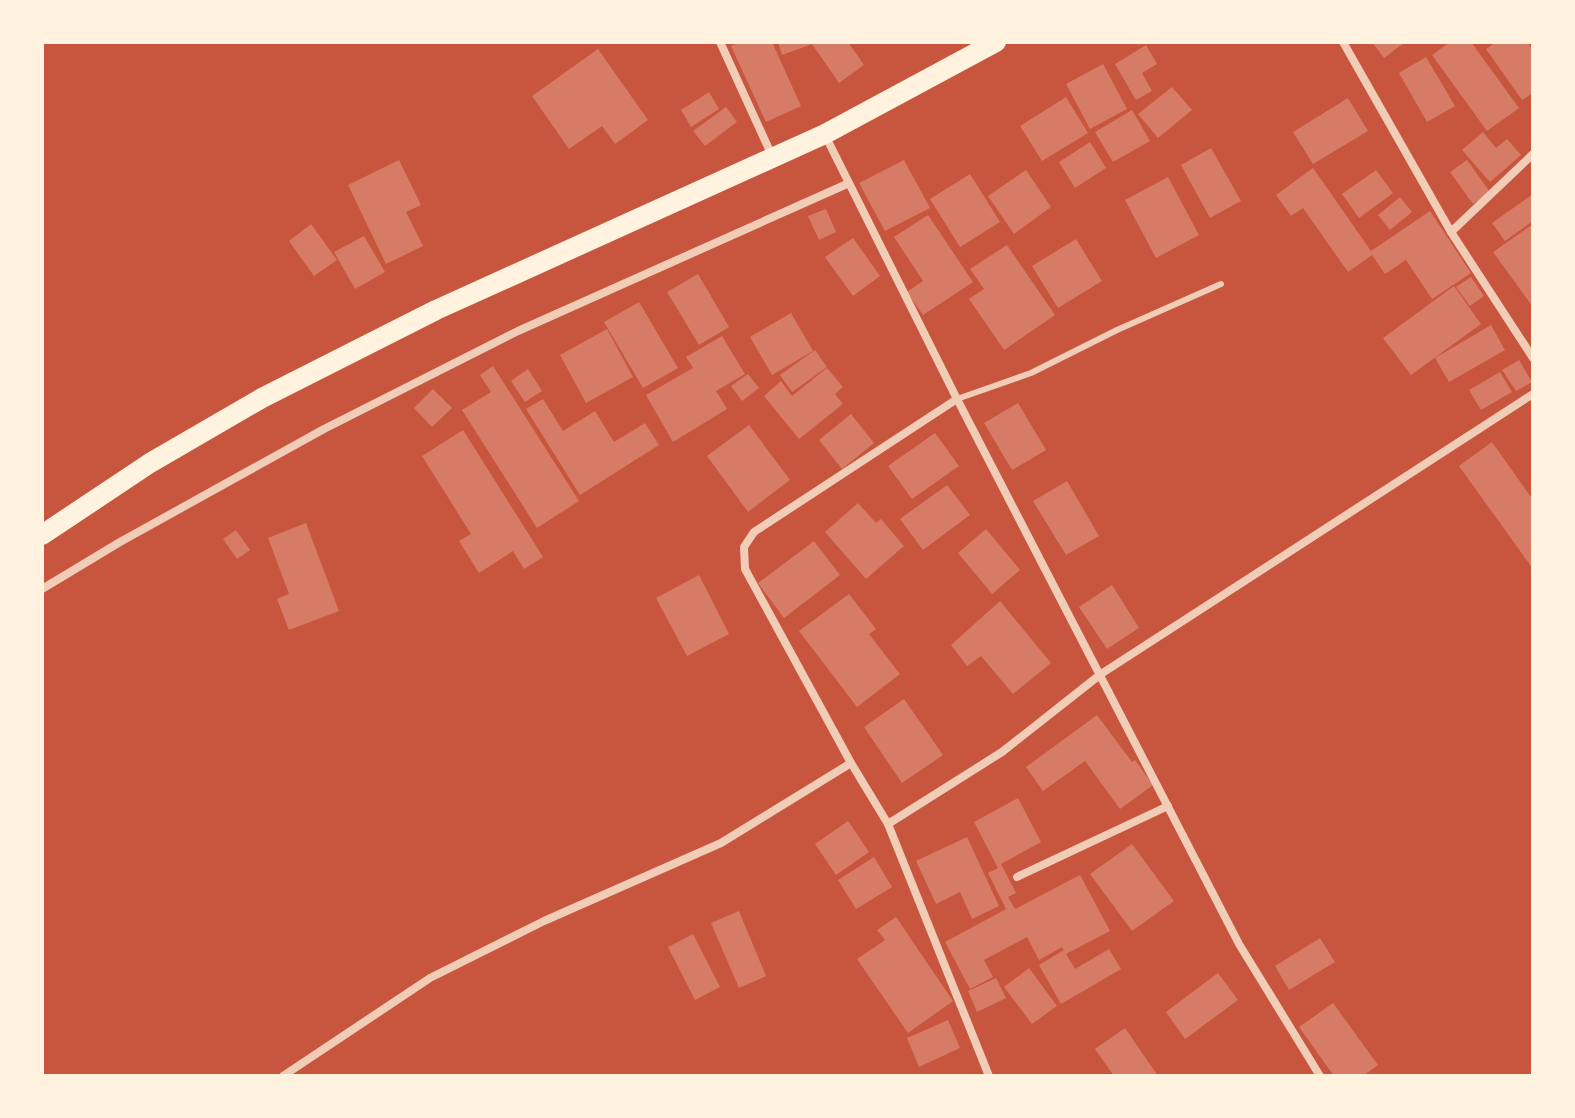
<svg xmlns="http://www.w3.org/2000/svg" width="1575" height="1118" font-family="'DM Sans',sans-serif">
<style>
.building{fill:#d67c66}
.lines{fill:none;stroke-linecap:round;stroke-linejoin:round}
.service{stroke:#f1ccb7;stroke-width:6}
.minor{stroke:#f1ccb7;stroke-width:8}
.trunk{stroke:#fff3e0;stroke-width:20}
</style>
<rect width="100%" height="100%" fill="#c8553d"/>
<g class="building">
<path d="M739 42H772L801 106 766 122 731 46Z"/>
<path d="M778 42H848L864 65 839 83 812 44 782 55Z"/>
<path d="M1372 42H1405L1384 58Z"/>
<path d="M1450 42H1471L1519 108 1487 131 1432 55Z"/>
<path d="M1496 42H1527L1533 50V93L1522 100 1486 49Z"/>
<path d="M1146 45 1157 64 1142 73 1152 91 1136 100 1115 64Z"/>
<path d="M598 49 648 120 615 144 602 126 569 149 532 96Z"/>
<path d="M1426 57 1455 106 1427 122 1399 73Z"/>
<path d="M1103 64 1127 109 1090 129 1066 84Z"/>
<path d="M1172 87 1192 110 1158 138 1138 114Z"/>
<path d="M709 92 719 109 691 127 681 110Z"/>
<path d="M1066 97 1088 133 1042 161 1020 126Z"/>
<path d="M1348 98 1368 131 1313 164 1293 132Z"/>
<path d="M726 107 737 122 705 146 693 131Z"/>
<path d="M1132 110 1150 141 1113 162 1095 132Z"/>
<path d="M1483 132 1496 148 1507 139 1521 155 1490 182 1462 150Z"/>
<path d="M1090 142 1106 168 1075 188 1059 162Z"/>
<path d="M1211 148 1241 201 1210 218 1181 165Z"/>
<path d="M399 160 421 205 406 212 423 246 386 264 348 185Z"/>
<path d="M904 160 930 208 885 231 859 183Z"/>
<path d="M1467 160 1490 192 1473 204 1450 172Z"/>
<path d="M1313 168 1371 251 1430 211 1471 273 1432 299 1406 260 1385 274 1372 255 1348 272 1303 208 1291 216 1276 195Z"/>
<path d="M1026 170 1051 207 1014 234 988 196Z"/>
<path d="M1376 170 1393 193 1359 218 1342 194Z"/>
<path d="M970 174 1000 222 960 247 930 199Z"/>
<path d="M1168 177 1199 235 1156 258 1125 200Z"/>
<path d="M1533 194V221L1505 241 1492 223Z"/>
<path d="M1400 197 1412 212 1390 230 1378 215Z"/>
<path d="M826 209 836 232 819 240 808 216Z"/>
<path d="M928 215 973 282 923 315 907 292 923 281 894 237Z"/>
<path d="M311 224 337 260 314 276 289 241Z"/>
<path d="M1533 224V307L1493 252Z"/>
<path d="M364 236 385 272 355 289 334 252Z"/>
<path d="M853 238 880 276 853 296 825 257Z"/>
<path d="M1076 239 1102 281 1058 308 1032 266Z"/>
<path d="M1007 245 1055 315 1004 350 969 299 984 289 970 269Z"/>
<path d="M698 274 729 327 699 345 667 292Z"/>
<path d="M1471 277 1484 296 1470 306 1456 287Z"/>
<path d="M1454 286 1481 324 1411 375 1383 338Z"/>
<path d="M639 302 678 368 643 388 604 322Z"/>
<path d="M791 313 813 351 772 375 750 337Z"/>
<path d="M1491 325 1505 350 1449 382 1435 358Z"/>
<path d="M607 329 633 377 586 403 560 355Z"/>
<path d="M722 336 745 374 716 391 727 409 673 442 646 395 693 368 686 357Z"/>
<path d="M815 350 827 367 792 392 780 375Z"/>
<path d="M1519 360 1532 382 1516 391 1502 370Z"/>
<path d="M493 366 579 501 537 528 462 410 491 392 480 375Z"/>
<path d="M827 368 843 387 835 394 843 404 799 439 764 396 781 381 792 396Z"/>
<path d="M528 369 542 391 525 402 511 381Z"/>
<path d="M1500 372 1512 392 1481 410 1469 390Z"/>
<path d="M748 374 759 388 742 401 731 386Z"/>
<path d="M433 389 452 408 432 427 414 408Z"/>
<path d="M543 399 563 431 595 411 614 442 645 423 659 445 580 495 526 409Z"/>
<path d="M1018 403 1046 450 1012 470 984 423Z"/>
<path d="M851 414 874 443 842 469 819 440Z"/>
<path d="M749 425 790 480 748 512 707 456Z"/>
<path d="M463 430 543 557 524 569 513 551 479 573 459 541 471 534 422 456Z"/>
<path d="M935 433 959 466 912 499 888 466Z"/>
<path d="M1492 442 1533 500V569L1459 466Z"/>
<path d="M1067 481 1099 536 1066 555 1033 501Z"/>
<path d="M947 485 970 515 923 550 900 519Z"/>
<path d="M858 503 876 523 881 519 904 546 866 579 825 532Z"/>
<path d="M306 523 339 611 289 630 277 599 289 594 268 538Z"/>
<path d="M986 529 1020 570 992 594 958 553Z"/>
<path d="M236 530 250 550 237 559 223 539Z"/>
<path d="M814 541 840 575 784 618 758 583Z"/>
<path d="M699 575 729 634 687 656 656 598Z"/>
<path d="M1112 585 1139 628 1107 649 1079 607Z"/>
<path d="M849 594 876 629 869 634 900 674 857 707 799 631Z"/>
<path d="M1000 601 1051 663 1013 694 981 656 967 666 951 645Z"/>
<path d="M904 699 943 755 902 783 864 727Z"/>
<path d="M1097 715 1132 762 1135 760 1153 785 1120 809 1085 761 1043 791 1026 767Z"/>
<path d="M1018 798 1041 842 1001 864 1016 893 1008 897 1015 909 1080 875 1110 931 1066 954 1075 969 1109 949 1121 969 1061 1004 1039 965 1064 950 1062 947 1039 960 1027 937 984 960 993 977 970 989 945 942 1006 909 988 873 998 868 974 822Z"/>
<path d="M848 821 869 852 836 875 815 844Z"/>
<path d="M967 837 999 906 972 919 960 892 936 904 916 861Z"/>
<path d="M1132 844 1174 901 1132 931 1090 874Z"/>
<path d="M874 857 892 887 856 909 838 880Z"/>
<path d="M739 911 766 976 739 988 711 923Z"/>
<path d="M896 917 953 1001 908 1033 857 959 885 940 877 930Z"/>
<path d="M693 934 720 987 695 1000 668 947Z"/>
<path d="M1320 938 1335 962 1289 990 1275 966Z"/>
<path d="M1029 968 1057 1006 1032 1024 1004 987Z"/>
<path d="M1218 973 1238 1000 1185 1039 1166 1012Z"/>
<path d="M996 978 1006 998 977 1012 968 991Z"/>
<path d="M1333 1003 1378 1065 1363 1076H1334L1299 1027Z"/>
<path d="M948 1020 960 1048 919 1067 907 1038Z"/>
<path d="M1125 1028 1158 1076H1114L1095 1049Z"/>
</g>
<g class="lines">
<path class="service" d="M957 399 1031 373 1117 330 1221 284"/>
<g class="minor">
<path d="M720 42 773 158"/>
<path d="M1343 42 1451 232 1533 358"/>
<path d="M825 135 957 399 1239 944 1320 1076"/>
<path d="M1451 232 1533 154"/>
<path d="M957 399 754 532 744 547 745 569 851 763 888 824 989 1076"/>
<path d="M42 589 120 542 324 429 518 331 847 184"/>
<path d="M888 824 1002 752 1101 674 1533 394"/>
<path d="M1017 877 1168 806"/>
<path d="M283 1076 430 978 544 921 721 843 851 763"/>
</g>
<path class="trunk" d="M42 535 150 463 262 398 436 310 825 134 996 42"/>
</g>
<rect width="1575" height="1118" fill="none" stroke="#fff3e0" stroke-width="88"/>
</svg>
